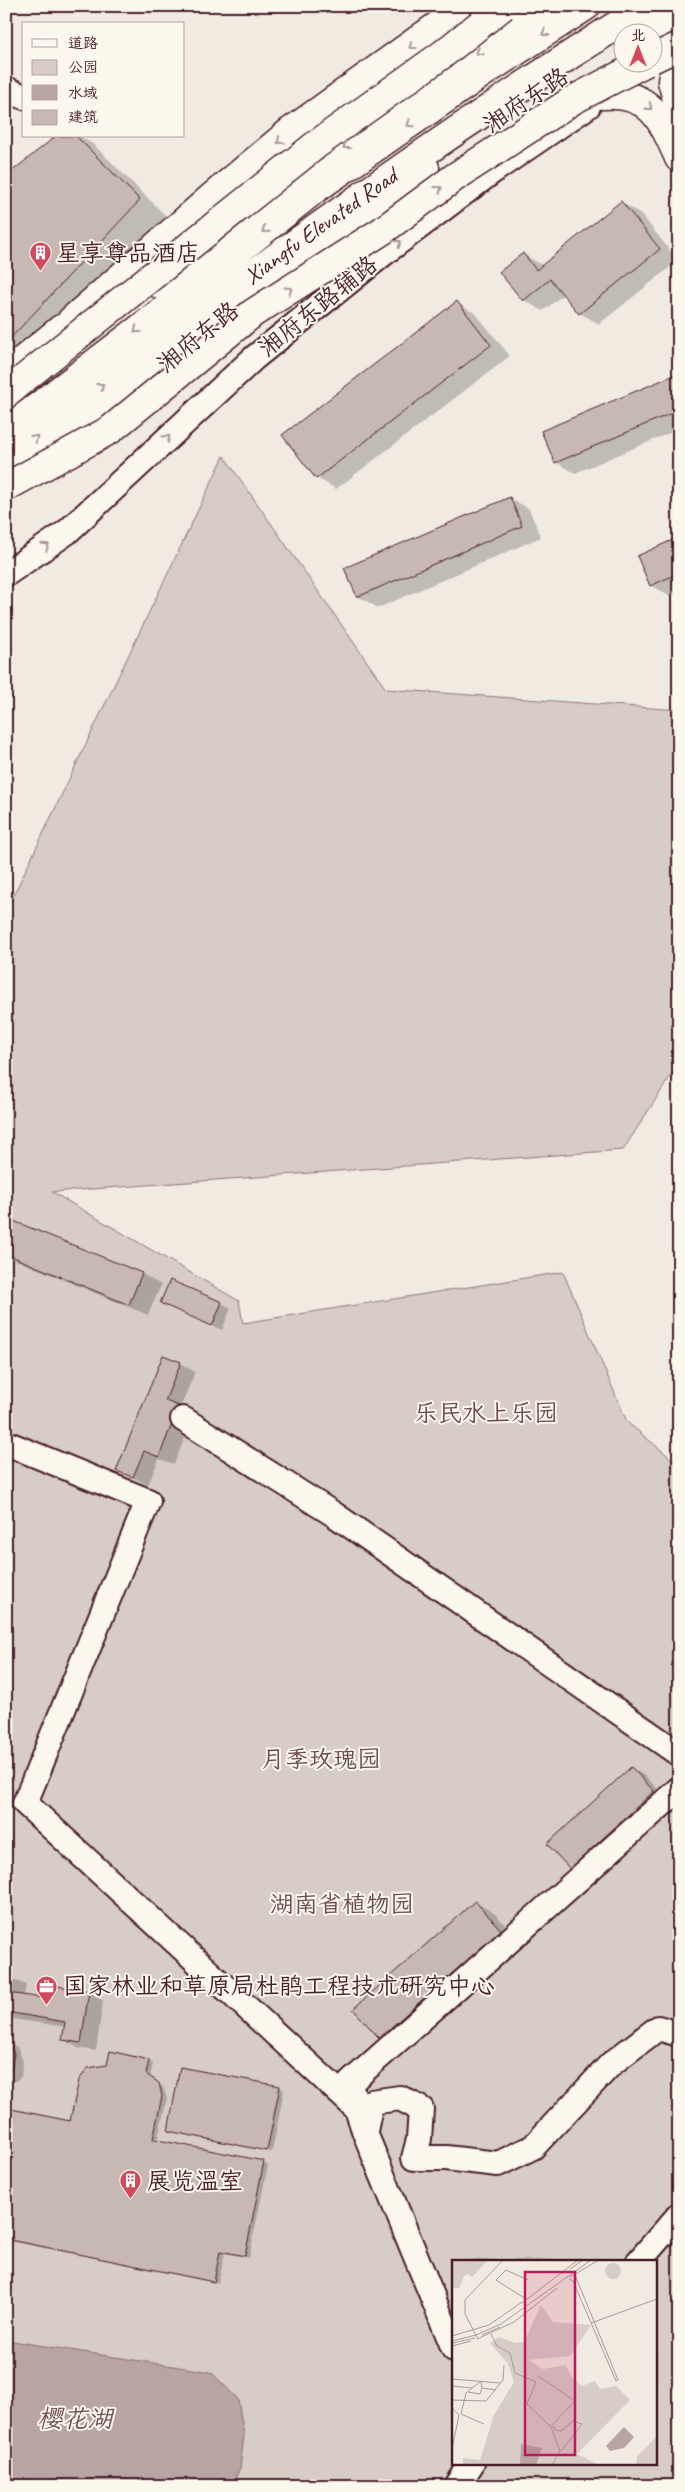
<svg xmlns="http://www.w3.org/2000/svg" width="685" height="2492" font-family="Caveat,'LXGW WenKai TC',sans-serif">
<style>
.green{fill:#d8ccc6;stroke:#917678;fill-rule:evenodd}
.water{fill:#b8a4a2;stroke:#8c6f72}
.shadow{fill:#0003}
.building{fill:#c8b8b3;stroke:#4a1f2b}
.lines{fill:none;stroke-linecap:round;stroke-linejoin:round}
.minor-casing{stroke:#4a1f2b;stroke-width:28}
.major-casing{stroke:#4a1f2b;stroke-width:31}
.highway-casing{stroke:#4a1f2b;stroke-width:31}
.minor{stroke:#fbf7ec;stroke-width:24}
.major{stroke:#fbf7ec;stroke-width:28}
.highway{stroke:#fbf7ec;stroke-width:28}
.highway-bridge-casing{stroke:#4a1f2b;stroke-width:31;stroke-linecap:butt}
.highway-bridge{stroke:#fbf7ec;stroke-width:28}
.oneway{stroke:#ab9695}
.labels{text-anchor:middle;stroke-width:4;stroke-linejoin:round;paint-order:stroke}
.street-label{font-size:24px;fill:#4a1f2b;stroke:#fbf7ec}
.poi-label{font-size:24px;fill:#4a1f2b;stroke:#fbf7ec;text-anchor:start}
.park-label{font-size:24px;fill:#6e4a52;stroke:#fbf7ec}
.water-label{font-size:25px;font-style:italic;fill:#704e55;stroke:#fbf7ec}
.inset-road{fill:none;stroke:#ae9998;stroke-width:1}
.view{fill:#c2185b;fill-opacity:0.15;stroke:#c2185b;stroke-width:2.5}
.inset-edge{fill:none;stroke:#4a1f2b;stroke-width:2.5}
</style>
<rect width="100%" height="100%" fill="#f0eae0"/>
<filter id="ink" filterUnits="userSpaceOnUse"><feTurbulence type="fractalNoise" baseFrequency=".02" numOctaves="2"/><feDisplacementMap in="SourceGraphic" scale="10" xChannelSelector="R" yChannelSelector="G"/><feConvolveMatrix kernelMatrix="1 2 1 2 8 2 1 2 1" color-interpolation-filters="sRGB"/></filter>
<g filter="url(#ink)">
<path class="green" d="M224 456 386 689 679 710V1063L623 1150 52 1192 239 1301 243 1323 563 1272 627 1422 679 1465V2486H6V911ZM454 2261H656V2463H454Z"/>
<path class="water" d="M6 2340 211 2372 238 2399 244 2435 240 2469 231 2486H6Z"/>
<g class="shadow">
<path d="M58 136H80L94 145 166 216 28 363 6 351V177Z"/>
<path d="M622 203 641 214 678 261 599 324 580 313 564 294 543 311 524 300 523 254 542 265Z"/>
<path d="M457 303 476 314 510 356 336 489 317 478 284 435Z"/>
<path d="M679 374V429L575 473 556 462Z"/>
<path d="M510 498 529 509 541 537 378 608 358 596 346 569Z"/>
<path d="M679 539V592L670 596 651 585Z"/>
<path d="M6 1219 142 1274 161 1285 148 1315 6 1256Z"/>
<path d="M161 1303H221L231 1308 222 1330Z"/>
<path d="M180 1363 195 1372 180 1408 194 1416 174 1464 159 1459 148 1485 118 1470Z"/>
<path d="M632 1768 646 1777 668 1800 586 1876 571 1868Z"/>
<path d="M475 1902 494 1913 520 1941 399 2049 380 2038 355 2009Z"/>
<path d="M6 1976 26 1985 24 1996 50 2000 89 1992 103 2001 96 2051 78 2048 64 2040 66 2027 13 2019 11 2036 6 2035Z"/>
<path d="M6 2041 17 2047 23 2061 21 2077 9 2085H6Z"/>
<path d="M148 2061 153 2063 150 2078 163 2087 167 2099 157 2141 268 2165 249 2258 225 2253 218 2283 6 2240V2110L71 2123Z"/>
<path d="M280 2087 284 2090 272 2152 169 2131Z"/>
</g>
<g class="building">
<path d="M56 136H76L140 200 6 343V176Z"/>
<path d="M621 201 660 249 579 314 550 279 523 301 499 272 523 253 536 270Z"/>
<path d="M457 301 491 345 316 479 282 435Z"/>
<path d="M679 373V410L555 463 541 431Z"/>
<path d="M510 497 522 526 357 597 344 568Z"/>
<path d="M679 537V573L650 586 637 556Z"/>
<path d="M6 1218 142 1273 129 1305 6 1254Z"/>
<path d="M170 1280 222 1302 212 1326 160 1303Z"/>
<path d="M163 1355 181 1362 165 1401 179 1406 159 1457 144 1451 133 1477 116 1471Z"/>
<path d="M631 1767 654 1791 570 1869 547 1844Z"/>
<path d="M475 1901 501 1930 379 2038 353 2009Z"/>
<path d="M6 1975 11 1976 8 1993 49 1999 51 1985 89 1991 81 2043 62 2040 65 2022 6 2012Z"/>
<path d="M6 2040 14 2054 11 2071 6 2075Z"/>
<path d="M110 2051 149 2060 146 2074 159 2083 162 2096 153 2139 264 2161 245 2256 220 2251 214 2282 6 2239V2108L70 2121 79 2080 88 2068 107 2065Z"/>
<path d="M180 2067 280 2086 267 2151 168 2131Z"/>
</g>
<g class="lines">
<defs>
<g id="minor">
<path d="M6 89 24 97"/>
<path d="M6 574 67 532 254 358 383 254 493 171 588 106"/>
<path d="M183 1419 335 1515 679 1754"/>
<path d="M6 1443 148 1501 25 1803 357 2109 365 2133 454 2349"/>
<path d="M357 2109 350 2083 679 1789"/>
<path d="M365 2131 371 2102 400 2098 421 2109 419 2139 414 2158H446L498 2164 533 2147 611 2064 658 2028 679 2034"/>
<path d="M639 2261 679 2215"/>
<path d="M457 2486 472 2463"/>
</g>
<g id="major">
<path d="M628 32 666 6"/>
<path d="M679 49 672 81 679 107"/>
<path d="M603 95C651 91 662 120 679 158"/>
<path d="M161 285 412 96 549 6"/>
<path d="M72 320 212 197 291 131 465 6"/>
<path d="M6 374 61 329 100 315"/>
<path d="M58 452C174 350 300 259 425 168"/>
</g>
<g id="highway">
<path d="M652 47 679 29"/>
<path d="M6 431 172 304 315 189 481 74 586 6"/>
<path id="s1" d="M6 460C213 300 425 145 647 6"/>
</g>
</defs>
<use href="#minor" class="minor-casing"/>
<use href="#major" class="major-casing"/>
<use href="#highway" class="highway-casing"/>
<use href="#minor" class="minor"/>
<use href="#major" class="major"/>
<use href="#highway" class="highway"/>
<defs>
<g id="highway-bridge">
<path d="M652 59 679 46"/>
<path d="M6 393 317 144 443 54 503 6"/>
<path d="M6 487 110 430 253 313 382 231 455 177 573 100 646 62"/>
</g>
</defs>
<use href="#highway-bridge" class="highway-bridge-casing"/>
<use href="#highway-bridge" class="highway-bridge"/>
</g>
<defs><path id="oneway-chevron" d="M-2-3.5L2.5 0L-2 3.5" fill="none" stroke-width="1.6" stroke-linecap="round" stroke-linejoin="round" transform="scale(1.25)"/></defs>
<g class="oneway">
<use href="#oneway-chevron" transform="translate(545 33) rotate(147)"/>
<use href="#oneway-chevron" transform="translate(412 46) rotate(144)"/>
<use href="#oneway-chevron" transform="translate(479 52) rotate(147)"/>
<use href="#oneway-chevron" transform="translate(649 107) rotate(39)"/>
<use href="#oneway-chevron" transform="translate(410 124) rotate(145)"/>
<use href="#oneway-chevron" transform="translate(280 141) rotate(140)"/>
<use href="#oneway-chevron" transform="translate(346 146) rotate(143)"/>
<use href="#oneway-chevron" transform="translate(439 189) rotate(-36)"/>
<use href="#oneway-chevron" transform="translate(265 230) rotate(141)"/>
<use href="#oneway-chevron" transform="translate(398 243) rotate(-37)"/>
<use href="#oneway-chevron" transform="translate(289 290) rotate(-32)"/>
<use href="#oneway-chevron" transform="translate(137 330) rotate(143)"/>
<use href="#oneway-chevron" transform="translate(101 386) rotate(-38)"/>
<use href="#oneway-chevron" transform="translate(35 438) rotate(-38)"/>
<use href="#oneway-chevron" transform="translate(167 438) rotate(-43)"/>
<use href="#oneway-chevron" transform="translate(46 546) rotate(-35)"/>
</g>
</g>
<defs>
<symbol id="building-pin" viewBox="-11 -11 22 30"><path d="M0 17L-7.5 6A9.5 9.5 0 1 1 7.5 6Z" fill="#d1495b" stroke="#fbf7ec"/><path d="M-4-6H4V6H1V3H-1V6H-4ZM-2.5-4.3h1.7v1.8h-1.7ZM.8-4.3h1.7v1.8H.8ZM-2.5-1h1.7V.8h-1.7ZM.8-1h1.7V.8H.8Z" fill="#fff"/></symbol>
<symbol id="office-pin" viewBox="-11 -11 22 30"><path d="M0 17L-7.5 6A9.5 9.5 0 1 1 7.5 6Z" fill="#d1495b" stroke="#fbf7ec"/><path d="M-6-3h4V-5.5h4V-3h4V5H-6ZM-1-4.5V-3h2v-1.5ZM-6 0V1H6V0Z" fill="#fff"/></symbol>
</defs>
<g fill-rule="evenodd">
<use href="#building-pin" x="28" y="240" width="25" height="34"/>
<use href="#office-pin" x="34" y="1974" width="25" height="34"/>
<use href="#building-pin" x="118" y="2168" width="25" height="34"/>
</g>
<g class="labels">
<g class="street-label">
<text transform="translate(526 100) rotate(-34)" y="8">湘府东路</text>
<text dy="8" stroke="none"><textPath href="#s1" startOffset="392">Xiangfu Elevated Road</textPath></text>
<text transform="translate(318 306) rotate(-39)" y="8">湘府东路辅路</text>
<text transform="translate(198 337) rotate(-39)" y="8">湘府东路</text>
</g>
<g class="poi-label">
<text x="56" y="261">星享尊品酒店</text>
<text x="63" y="1994">国家林业和草原局杜鹃工程技术研究中心</text>
<text x="147" y="2189">展览温室</text>
</g>
<g class="park-label">
<text x="486" y="1421">乐民水上乐园</text>
<text x="321" y="1767">月季玫瑰园</text>
<text x="342" y="1912">湖南省植物园</text>
</g>
<g class="water-label">
<text x="75" y="2427">樱花湖</text>
</g>
</g>
<g transform="translate(452 2260)">
<rect width="205" height="205" fill="#f0eae0"/>
<path d="M0 0H36L20 17 16 14 12 16 7 28H0ZM153 11a8 8 0 1 1 16 0a8 8 0 1 1-16 0ZM89 45 101 62 139 65 118 96 77 100 91 109 114 105 119 116 130 126 143 121 148 129 164 126 178 140 125 194 147 205H11V198L28 200 42 155 62 122 56 104 38 83 47 77 63 83 72 82ZM205 176V205H184L185 197Z" fill="#d8ccc6"/>
<path d="M172 167 182 177 172 188 158 191 154 186ZM69 184 90 188 84 205H68Z" fill="#b8a4a2"/>
<path class="inset-road" d="M118 9 131 0M118 17 147 0M117 19 121 21 164 121 166 120 123 15M74 39 44 20 54 10 76 20M70 43 126 0M139 63 205 39M39 74 45 86 58 93 63 113 84 122 75 144 99 167 108 191 100 205M30 75 48 67M0 76 37 65 70 42M25 79 62 62 105 28M26 79 13 54V40L51 0M0 81 24 75 49 64 139 0M1 83 23 78M0 86 19 81M86 116 123 141 99 166M0 119 48 123M0 126 20 128M16 132 28 134 30 128M0 140 34 141 51 120 52 105M0 148 7 155 0 189M32 164 9 154 14 133 29 121 30 128 44 130M100 168 102 166 103 170 109 171 121 161 130 164 109 191"/>
<path class="view" d="M73 12H123V195H73Z"/>
<rect width="205" height="205" class="inset-edge"/>
</g>
<rect width="685" height="2492" fill="none" stroke="#fbf7ec" stroke-width="25"/>
<rect x="12" y="12" width="660" height="2467" fill="none" stroke="#4a1f2b" stroke-width="2" filter="url(#ink)"/>
<rect x="22" y="22" width="162" height="115" fill="#fbf7ec" stroke="#b4a19f"/>
<rect x="32" y="39" width="25" height="8" fill="#fbf7ec" stroke="#b4a19f"/>
<text x="68" y="48" font-size="15" fill="#4a1f2b">道路</text>
<rect x="32" y="60" width="25" height="15" fill="#d8ccc6" stroke="#b4a19f"/>
<text x="68" y="72" font-size="15" fill="#4a1f2b">公园</text>
<rect x="32" y="85" width="25" height="15" fill="#b8a4a2" stroke="#b4a19f"/>
<text x="68" y="98" font-size="15" fill="#4a1f2b">水域</text>
<rect x="32" y="110" width="25" height="15" fill="#c8b8b3" stroke="#b4a19f"/>
<text x="68" y="122" font-size="15" fill="#4a1f2b">建筑</text>
<g transform="translate(638 48)"><circle r="24" fill="#fbf7ec" stroke="#b4a19f"/>
<path d="M0-4L9 19L0 12L-9 19Z" fill="#d1495b"/>
<text y="-8" font-size="14" font-weight="bold" text-anchor="middle" fill="#4a1f2b">北</text>
</g>
</svg>
